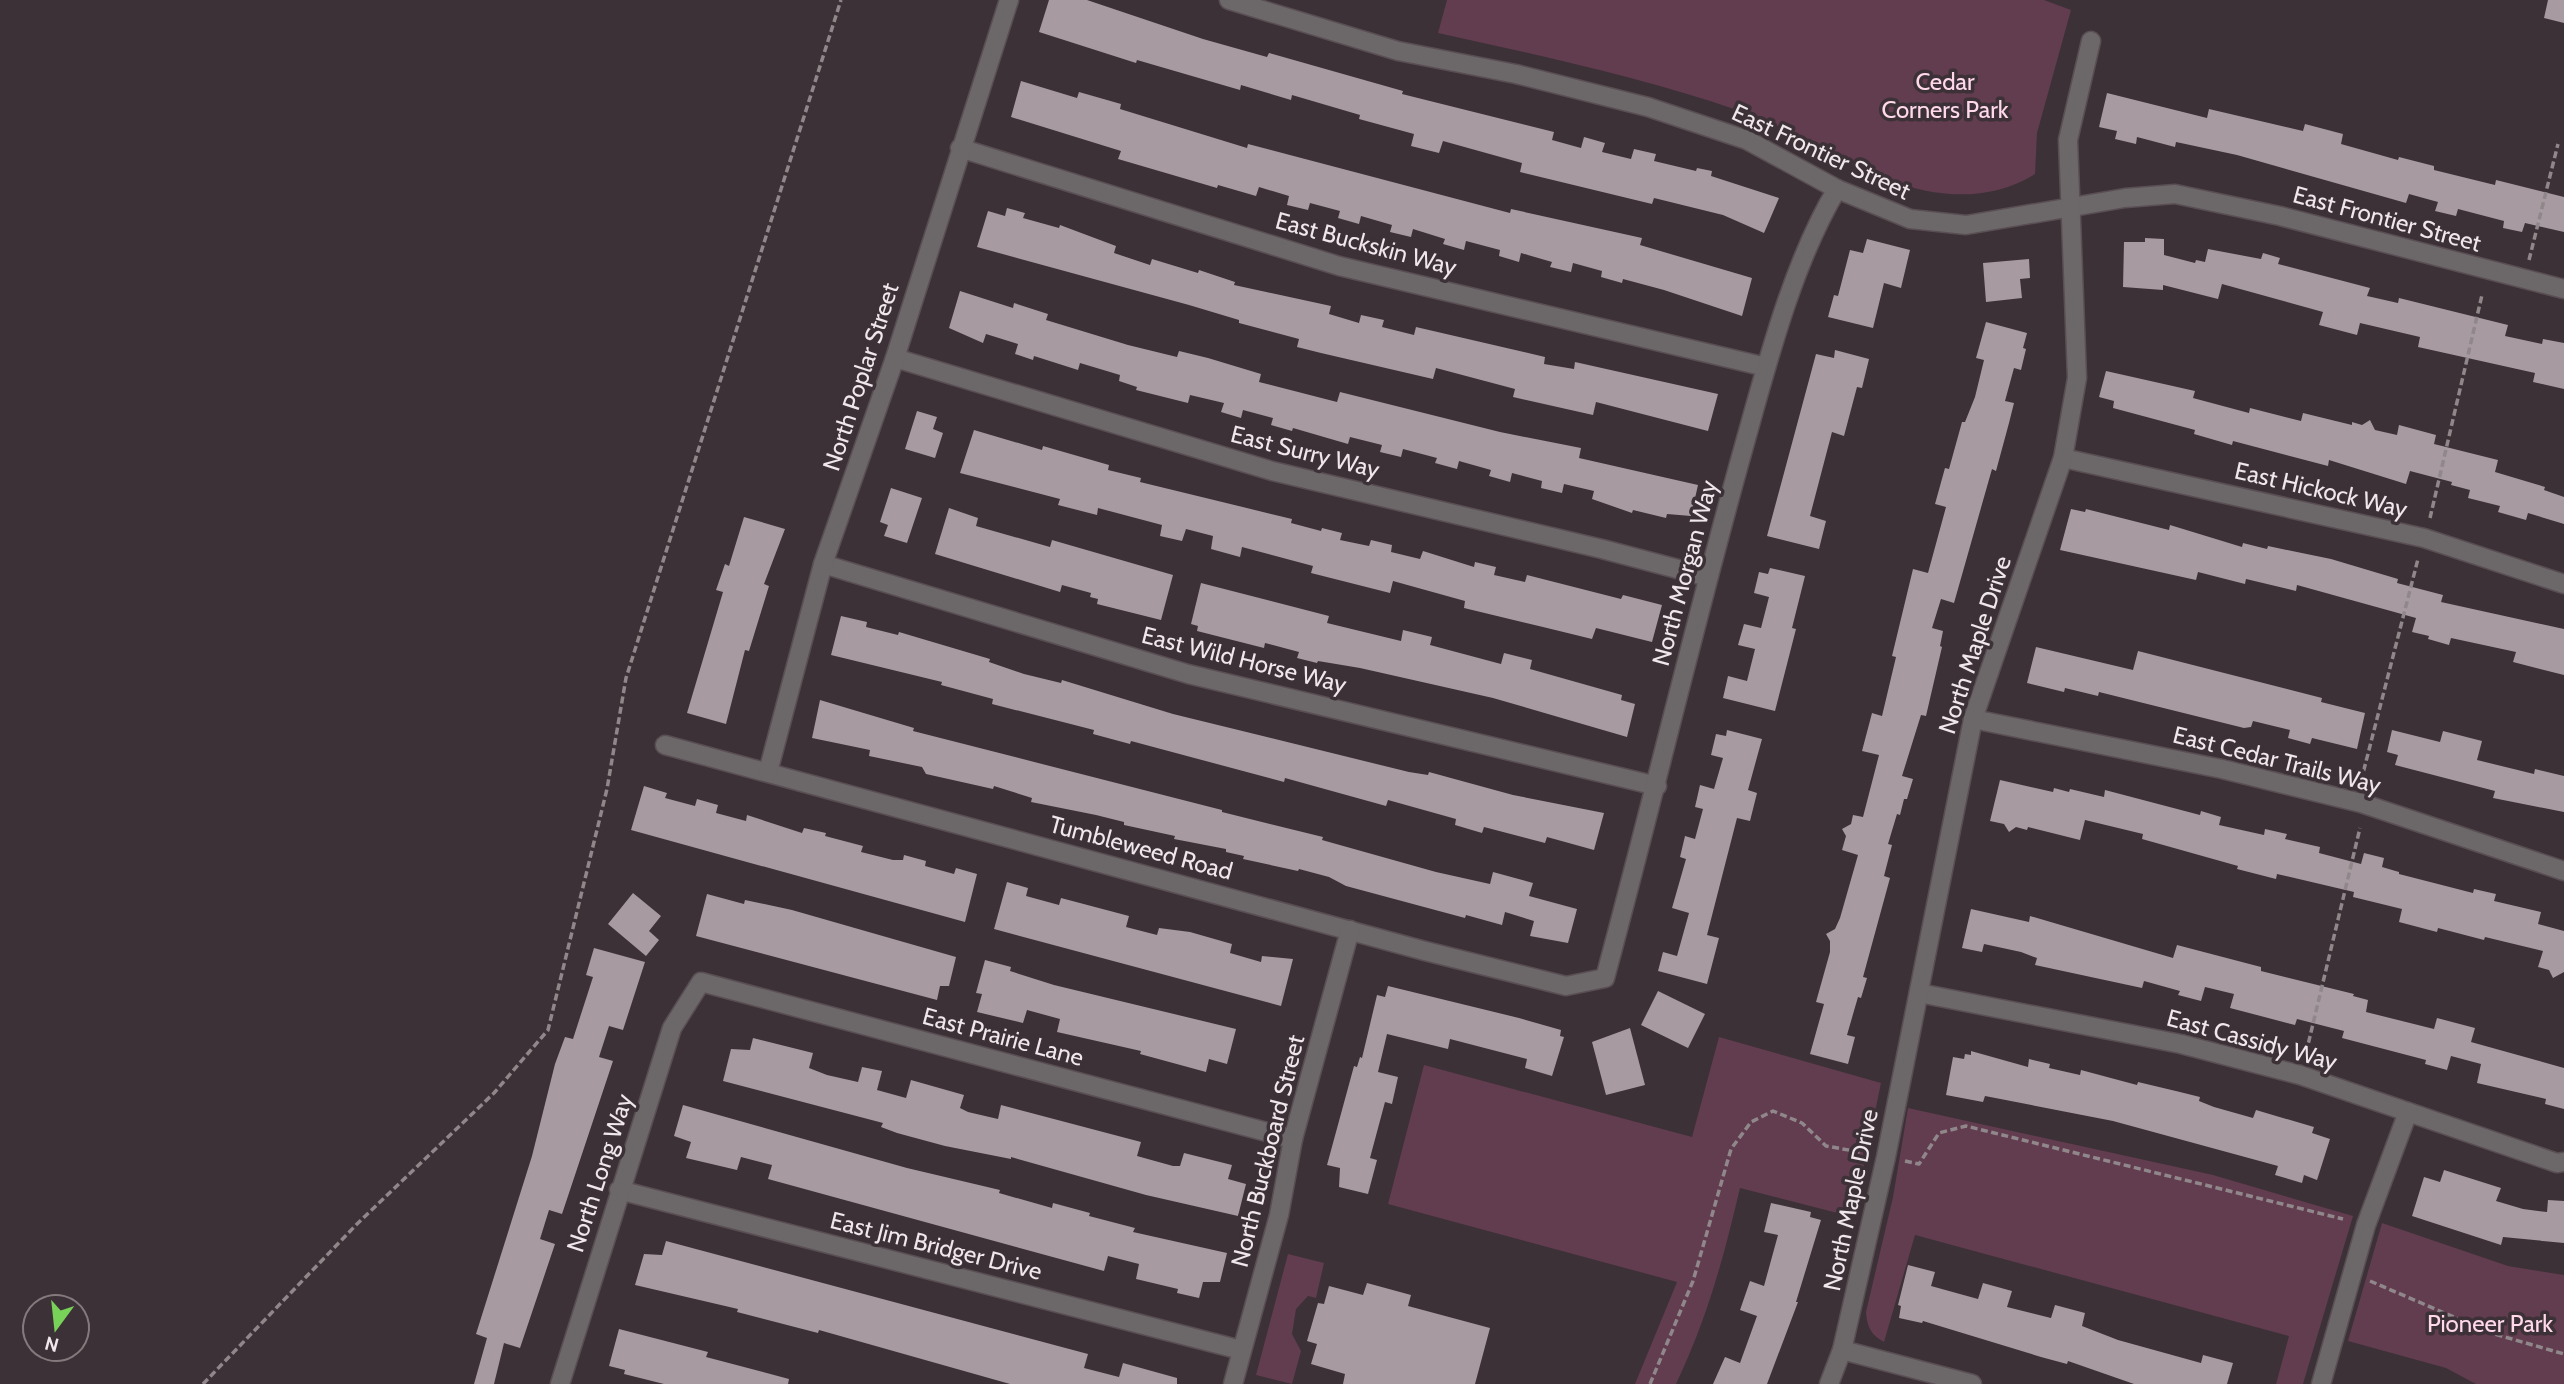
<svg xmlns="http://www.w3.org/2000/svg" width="2564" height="1384" font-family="Cabin,sans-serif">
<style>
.green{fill:#623c4f}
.building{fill:#a79aa0}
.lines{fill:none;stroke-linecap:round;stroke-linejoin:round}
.minor-casing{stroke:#594e53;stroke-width:21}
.path{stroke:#90878b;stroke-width:3.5;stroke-dasharray:7 3.5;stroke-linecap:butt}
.minor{stroke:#6c6769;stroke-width:18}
.labels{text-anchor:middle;stroke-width:7;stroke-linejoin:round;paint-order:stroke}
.park-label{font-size:24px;fill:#ffd8ea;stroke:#3c3136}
.street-label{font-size:24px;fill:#efe7eb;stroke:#3c3136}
</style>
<rect width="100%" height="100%" fill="#3c3136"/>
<g class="green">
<path d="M1447 0H2044L2071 10 2037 133 2035 174C1997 198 1950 199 1907 186 1848 168 1796 129 1737 110 1640 77 1538 55 1438 33Z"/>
<path d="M1719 1037 1881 1083 1853 1217 1740 1188C1723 1260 1708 1316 1676 1384H1635L1677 1282 1388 1204 1424 1065 1692 1137Z"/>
<path d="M1908 1108 2213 1175 2353 1216 2303 1384H2276L2289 1336 1915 1235 1884 1342C1871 1335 1867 1327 1866 1312L1893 1197Z"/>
<path d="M2382 1223 2508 1266 2564 1275V1384H2476L2446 1368 2348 1341Z"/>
<path d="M1288 1254 1324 1263 1316 1298 1308 1296 1296 1309 1292 1334 1301 1351 1292 1384 1256 1375Z"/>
</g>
<g class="building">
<path d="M1049 0H1087L1203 39 1267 57 1269 53 1403 91 1402 94 1554 132 1552 140 1581 148 1584 137 1605 143 1602 152 1631 159 1634 149 1656 154 1654 161 1696 171 1697 168 1712 171 1711 176 1779 198 1764 233 1723 215 1654 198 1652 204 1520 172 1522 163 1443 141 1439 153 1411 146 1414 134 1359 119 1360 115 1292 95 1291 100 1241 85 1240 90 1137 60 1136 63 1039 32Z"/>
<path d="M2548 0H2564V23L2544 18Z"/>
<path d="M1021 81 1077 98 1079 92 1121 104 1120 109 1247 148 1248 144 1510 213 1511 209 1642 238 1640 245 1752 278 1742 316 1664 290 1623 279 1622 283 1601 277 1602 271 1573 263 1571 272 1550 267 1552 262 1521 253 1519 262 1499 256 1500 250 1466 241 1464 250 1443 244 1445 239 1413 229 1411 237 1390 232 1392 225 1361 216 1359 224 1338 218 1340 211 1310 203 1308 210 1287 205 1289 196 1259 187 1256 196 1218 185 1217 188 1118 159 1121 151 1011 117Z"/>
<path d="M2107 93 2207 118 2209 109 2303 131 2305 124 2343 134 2341 144 2398 160 2399 157 2434 166V170L2495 185 2496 180 2564 197V232L2525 223 2522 232 2503 228 2504 221 2458 209 2456 216 2435 211 2438 202 2409 194 2406 203 2237 155 2176 142 2175 147 2137 137 2136 144 2115 139 2117 131 2099 127Z"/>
<path d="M1007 208 1025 213 1023 218 1059 228 1060 225 1116 246 1114 253 1150 265 1152 259 1198 273 1199 270 1235 282 1234 285 1331 306 1329 314 1359 323 1361 315 1384 320 1382 327 1414 335 1416 327 1545 357 1544 364 1574 369 1575 362 1718 394 1708 431 1596 402 1593 415 1513 397 1515 389 1436 368 1433 379 1321 353 1297 347 1299 339 1239 323V320L1189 305 977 247 988 211 1005 216Z"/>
<path d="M2145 238 2164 239V255L2195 263 2196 260 2205 262 2208 249 2261 259 2263 253 2280 258 2278 264 2370 288 2367 296 2398 303 2399 298 2508 325 2505 336 2542 344 2543 339 2564 343V389L2533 382 2535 373 2418 347 2420 337 2360 323 2357 335 2319 325 2323 312 2222 284 2218 299 2163 285V290L2123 287 2124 242H2145Z"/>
<path d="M1867 239 1910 250 1901 288 1884 283 1873 328 1828 317 1834 295 1838 296 1850 250 1863 253Z"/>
<path d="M2029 259 2030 278 2020 279 2022 298 1986 302 1983 263Z"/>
<path d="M960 291 1013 308 1014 303 1048 314 1046 320 1128 345 1177 357 1179 351 1208 358 1261 374 1259 382 1337 402 1340 392 1500 432 1581 448 1579 458 1698 485 1691 516 1667 514 1666 518 1633 510 1632 513 1592 499 1594 491 1564 484 1562 493 1541 488 1542 481 1512 473 1510 482 1489 476 1491 470 1459 461 1457 469 1435 463 1437 458 1403 449 1401 457 1380 452 1382 445 1350 437 1348 444 1293 428 1292 431 1271 425 1273 418 1243 410 1241 418 1221 412 1224 403 1190 395 1188 403 1136 390 1137 387 1119 381 1120 375 1080 363 1078 370 1034 356 1033 360 1015 354 1018 344 986 334 983 343 949 328Z"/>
<path d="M1986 322 2027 333 2023 348 2026 349 2021 370 2014 368 2005 401 2014 403 2009 423 1996 471 1992 469 1954 603 1941 599 1932 628 1943 631 1940 646 1942 647 1926 716 1921 715 1902 776 1913 779 1907 799H1904L1900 815 1897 814 1888 844 1892 845 1884 876 1890 878 1863 977 1867 978 1861 998 1858 997 1847 1035 1855 1037 1848 1064 1810 1054 1824 1004 1816 1002 1830 952V941L1826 934 1835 929 1840 918 1858 855 1842 850 1846 836 1842 829 1851 824 1853 815 1863 817 1879 755 1862 751 1872 713 1882 716 1896 657 1892 656 1913 569 1928 573 1946 507 1935 504 1945 468 1949 469 1962 422H1965L1975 397 1984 360 1976 358Z"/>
<path d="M1835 350 1869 359 1862 388 1857 387 1844 436 1832 432 1810 516 1826 521 1819 549 1767 536 1816 354 1834 358Z"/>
<path d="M2106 371 2195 391 2193 398 2249 413 2250 408 2301 421 2303 413 2352 425V422L2362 425 2370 420 2375 430 2397 435 2399 425 2436 435 2434 444 2498 460 2495 472 2545 487 2544 490 2564 497V524L2528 513 2526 520 2498 512 2500 506 2468 498 2470 490 2451 485 2452 482 2410 471 2406 484 2329 460 2328 466 2233 441 2232 445 2194 434 2195 430 2113 408 2114 401 2099 397Z"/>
<path d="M917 411 937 417 933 429 943 433 935 458 905 449Z"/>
<path d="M974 430 1042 450 1043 446 1109 465 1108 470 1141 478 1140 482 1292 519 1291 523 1321 531 1322 528 1342 533 1340 540 1369 546 1371 540 1392 545 1391 552 1420 559 1423 551 1474 567 1475 562 1496 567 1494 575 1525 582 1527 575 1621 599 1623 595 1662 605 1652 642 1596 628 1592 639 1543 627 1464 608 1465 601 1393 581 1390 593 1311 573 1313 566 1242 547 1240 557 1211 549 1213 536 1186 529 1182 541 1160 536 1162 525 1098 508 1097 515 1058 505 1060 499 960 473Z"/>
<path d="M891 488 922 498 907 543 884 536 888 525 880 522Z"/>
<path d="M949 508 978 518 976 526 1050 547 1052 540 1173 575 1161 620 1097 604 1098 599 1090 597 1091 593 1062 585 1060 592 935 554Z"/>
<path d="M2071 509 2085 512 2086 509 2169 530 2170 525 2242 547 2243 543 2267 549 2268 546 2331 559 2398 579 2397 583 2443 595 2441 602 2564 629V675L2513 662 2516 652 2451 638 2449 645 2428 639 2429 636 2412 632 2416 618 2297 585 2296 591 2246 579 2245 584 2198 572 2196 580 2060 550Z"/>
<path d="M744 517 785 529 764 584 769 586 749 651 745 650 726 724 687 713 723 592 716 590 725 564 729 566Z"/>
<path d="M1770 568 1805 576 1792 628 1796 629 1775 711 1723 698 1728 676 1747 681 1755 649 1738 645 1744 624 1761 628 1769 597 1754 593 1759 572 1768 574Z"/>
<path d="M1201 583 1329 616 1327 623 1401 641 1403 630 1432 637 1430 645 1501 664 1504 653 1532 660 1530 669 1622 695 1621 700 1635 704 1627 737 1493 698 1360 668 1318 661 1317 663 1297 658 1299 652 1265 643 1264 648 1197 631 1198 626 1191 624Z"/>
<path d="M841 616 867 622 866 627 898 635 899 632 990 659 989 662 1024 674 1061 683 1062 680 1173 714 1409 772 1428 775 1429 772 1513 795 1604 813 1594 850 1547 837 1545 843 1484 827 1482 833 1455 825 1456 819 1388 800 1386 806 1285 778 1284 782 1131 741 1130 744 1093 734 1094 730 992 704 993 699 941 685 942 682 831 655Z"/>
<path d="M2036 647 2133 670 2138 651 2322 698 2321 702 2365 713 2357 749 2312 738 2310 744 2288 738 2290 730 2253 721 2251 727 2244 728 2099 692 2098 696 2065 688 2064 692 2027 683Z"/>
<path d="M820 700 914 728 913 731 1222 810V812L1323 837 1322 840 1436 872 1490 884 1493 872 1533 883 1529 896 1577 909 1568 943 1530 936 1534 921 1505 912 1502 925 1466 915 1465 918 1346 886 1329 877 1299 869 1298 871 1243 859 1244 856 1226 852V849L1174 839 1175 836 1124 825V822L1096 815 1031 802 1032 798 994 786 993 789 926 774 922 767 869 756 870 750 812 738Z"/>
<path d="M1727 730 1762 739 1748 790 1757 793 1750 821 1737 818 1707 935 1719 938 1707 984 1658 971 1663 952 1677 956 1689 913 1672 908 1686 859 1680 857 1685 836 1695 839 1703 809 1695 807 1700 785 1714 789 1723 758 1711 755 1716 734 1726 736Z"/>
<path d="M2392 730 2440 742 2443 731 2482 741 2477 760 2534 774 2535 769 2564 776V812L2493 798 2495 791 2395 765 2398 755 2387 752Z"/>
<path d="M2000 780 2053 792 2054 788 2069 792 2070 789 2104 797 2105 790 2200 815 2201 811 2221 817 2219 825 2264 835 2265 829 2287 834 2285 839 2320 847 2319 853 2361 864 2364 853 2384 858 2382 867 2399 872V874L2473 893 2474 889 2496 894 2494 901 2541 912 2538 924 2564 931V972L2553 978 2549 970 2538 967 2543 951 2485 937 2484 940 2438 928 2437 932 2399 922 2402 909 2353 897 2354 892 2277 874 2276 879 2237 869 2238 866 2142 839 2143 834 2085 820 2080 840 2028 827 2027 830 2016 827 2009 832 2004 824 1990 821Z"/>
<path d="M644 786 667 793 665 798 695 806 697 799 718 805 716 813 746 821 747 815 802 833 804 828 826 833 825 836 863 846 861 852 893 860H903L904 855 926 861 925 866 954 874 956 868 977 874 965 922 631 830Z"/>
<path d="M1007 882 1028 888 1026 896 1059 905 1061 898 1129 916 1126 927 1157 935 1159 928 1190 932 1232 944 1230 953 1261 962 1262 956 1293 959 1281 1006 994 929Z"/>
<path d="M633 893 661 916 649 931 659 940 646 956 608 924Z"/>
<path d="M707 894 744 904 745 900 792 910 956 957 949 986H940L937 1000 696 936Z"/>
<path d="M1971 909 2029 922 2030 916 2173 958 2177 945 2261 967V971L2354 994 2353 996 2368 1000 2366 1012 2434 1029 2437 1018 2475 1028 2471 1042 2564 1068V1109L2545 1104 2546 1099 2477 1083 2481 1064 2451 1056 2447 1070 2425 1064 2426 1060 2342 1038 2344 1031 2297 1019 2295 1025 2230 1008 2234 994 2205 987 2201 1001 2178 995 2180 991 2144 981 2142 988 2035 965 2037 958 2021 952 1984 944 1982 952 1962 948Z"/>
<path d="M594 948 645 962 623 1030 609 1026 599 1057 613 1061 562 1214 549 1210 540 1239 555 1244 520 1348 504 1343 494 1384H474L487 1338 476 1334 532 1156 555 1064 565 1037 573 1039 593 977 586 975Z"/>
<path d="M985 960 1011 967 1010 971 1054 985 1236 1029 1227 1064 1209 1059 1206 1072 1140 1054 1141 1051 1057 1032 1060 1019 1027 1010 1023 1023 977 1012 982 994 976 993Z"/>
<path d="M1388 986 1519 1018 1561 1030 1560 1036 1564 1037 1552 1076 1525 1068 1527 1059 1450 1039 1448 1049 1387 1034 1378 1072 1398 1077 1392 1104 1385 1102 1370 1158 1377 1160 1368 1194 1339 1187 1340 1168 1327 1165 1354 1066 1357 1067 1360 1057 1362 1058 1377 995 1385 997Z"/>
<path d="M1658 991 1705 1014 1688 1048 1641 1025Z"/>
<path d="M1630 1028 1645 1085 1606 1095 1592 1042Z"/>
<path d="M753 1038 813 1053 809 1068 827 1075 858 1082 862 1067 882 1071 877 1090 906 1098 911 1080 964 1095 960 1108 968 1112 998 1119 1001 1105 1141 1142 1137 1156 1173 1166H1180L1184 1153 1232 1165 1228 1179 1246 1184 1238 1216 1146 1195 1011 1157V1159L945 1146 897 1133 881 1127 883 1123 723 1081 731 1049 750 1050Z"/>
<path d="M1971 1051 2028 1067 2029 1059 2050 1064 2049 1068 2080 1075 2081 1070 2137 1085 2138 1082 2180 1092 2200 1097 2199 1101 2214 1107 2253 1118 2256 1110 2314 1127 2312 1133 2330 1139 2317 1180 2304 1175 2302 1183 2275 1175 2278 1166 2113 1121 1985 1096 1983 1102 1946 1095 1953 1057 1964 1059 1965 1054 1971 1055Z"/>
<path d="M683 1105 907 1168 1000 1190 999 1193 1052 1208 1053 1203 1090 1213 1089 1216 1135 1228 1133 1232 1227 1253 1220 1282H1203L1199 1298 1177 1293 1178 1289 1136 1279 1139 1264 1108 1256 1104 1271 768 1179 772 1165 741 1157 737 1170 686 1158 691 1142 674 1136Z"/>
<path d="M2444 1170 2501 1188 2496 1201 2523 1209 2547 1212 2548 1200 2564 1201V1243L2503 1237 2501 1245 2412 1216 2424 1177 2440 1182Z"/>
<path d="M1771 1203 1811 1212 1810 1217 1821 1220 1796 1302H1798L1767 1384H1713L1725 1357 1740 1363 1757 1316 1740 1310 1750 1281 1764 1286 1778 1235 1764 1232Z"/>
<path d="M666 1241 1088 1354 1084 1368 1119 1377 1123 1363 1177 1378V1384H1010L819 1330 818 1333 737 1312 738 1309 635 1285 644 1254 662 1255Z"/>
<path d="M1908 1265 1935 1272 1931 1286 1978 1299 1983 1283 2012 1291 2007 1307 2051 1318 2055 1305 2085 1313 2082 1326 2118 1340 2201 1363 2203 1355 2233 1363 2227 1384H2134L2068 1361 2067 1364 2041 1357 1923 1321 1922 1323 1899 1318 1901 1306 1898 1305Z"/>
<path d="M1367 1283 1411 1295 1408 1306 1490 1328 1475 1384H1343L1345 1374 1311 1364 1317 1344 1307 1341 1318 1303 1324 1304 1329 1286 1363 1295Z"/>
<path d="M619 1329 708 1352 706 1357 789 1379 788 1384H664L624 1374 625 1370 609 1366Z"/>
</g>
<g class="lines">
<defs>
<g id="minor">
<path d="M1229 0 1398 51 1516 74 1648 107 1747 140 1837 189 1910 219 1966 225 2125 198 2175 194 2280 216 2564 289"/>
<path d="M960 148 1339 266 1766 367"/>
<path d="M895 358 1272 471 1602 549 1708 577"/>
<path d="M2063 458 2424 538 2564 584"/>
<path d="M823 564 1188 674 1657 786"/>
<path d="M1973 719 2222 769 2361 803 2564 871"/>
<path d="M665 745 1425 951 1566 986 1605 978C1651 807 1692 634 1739 464 1764 376 1790 267 1837 189"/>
<path d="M768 772 823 564 895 358 1009 0"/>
<path d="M1919 993 2181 1044 2300 1075 2557 1163 2564 1162"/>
<path d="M619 1190 1241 1350"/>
<path d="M1842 1350 1972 1384"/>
<path d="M560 1384 672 1028 701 982 1293 1139"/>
<path d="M1233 1384 1279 1215 1293 1139 1350 930"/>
<path d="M1829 1384 1842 1350 1886 1157 1973 719 2063 458 2077 378 2068 140 2091 41"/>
<path d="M2321 1384 2366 1225 2408 1112"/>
</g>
</defs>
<use href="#minor" class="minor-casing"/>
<g class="path">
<path d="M2529 260 2558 144"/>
<path d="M2430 518 2482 295"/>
<path d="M2361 781 2418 559"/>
<path d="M2306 1053 2360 828"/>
<path d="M1905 1161 1919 1164 1939 1133 1966 1126 2343 1219"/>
<path d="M2370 1281 2491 1333 2564 1354"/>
<path d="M203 1384 357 1224 494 1093 548 1030 607 789 626 678 841 0"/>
<path d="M1650 1384 1693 1281 1731 1149 1751 1122 1773 1111 1802 1123 1826 1146 1860 1152"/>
</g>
<use href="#minor" class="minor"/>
</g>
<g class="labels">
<g class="park-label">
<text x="1945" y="90">Cedar<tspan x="1945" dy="28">Corners Park</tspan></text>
<text x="2490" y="1332">Pioneer Park</text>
</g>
<g class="street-label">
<text transform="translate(1821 152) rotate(25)" y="8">East Frontier Street</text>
<text transform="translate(2387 219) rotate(15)" y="8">East Frontier Street</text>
<text transform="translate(1366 244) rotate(15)" y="8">East Buckskin Way</text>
<text transform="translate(861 377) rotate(-72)" y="8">North Poplar Street</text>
<text transform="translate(1305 452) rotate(14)" y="8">East Surry Way</text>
<text transform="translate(2321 490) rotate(13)" y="8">East Hickock Way</text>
<text transform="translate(1685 573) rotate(-75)" y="8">North Morgan Way</text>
<text transform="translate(1975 645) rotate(-72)" y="8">North Maple Drive</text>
<text transform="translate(1244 660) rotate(14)" y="8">East Wild Horse Way</text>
<text transform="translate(2277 760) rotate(14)" y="8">East Cedar Trails Way</text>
<text transform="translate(1141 848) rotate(15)" y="8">Tumbleweed Road</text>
<text transform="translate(1003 1037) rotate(15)" y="8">East Prairie Lane</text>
<text transform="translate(2252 1040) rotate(15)" y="8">East Cassidy Way</text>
<text transform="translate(1268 1151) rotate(-76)" y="8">North Buckboard Street</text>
<text transform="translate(600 1173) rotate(-72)" y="8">North Long Way</text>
<text transform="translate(1851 1200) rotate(-78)" y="8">North Maple Drive</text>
<text transform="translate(936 1246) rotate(14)" y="8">East Jim Bridger Drive</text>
</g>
</g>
<g transform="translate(56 1328) rotate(195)"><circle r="33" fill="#3c3136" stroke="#847a7e" stroke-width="2"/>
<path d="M0-5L12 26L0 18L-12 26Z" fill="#78d158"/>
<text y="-10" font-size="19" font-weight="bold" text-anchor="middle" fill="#efe7eb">N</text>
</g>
</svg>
